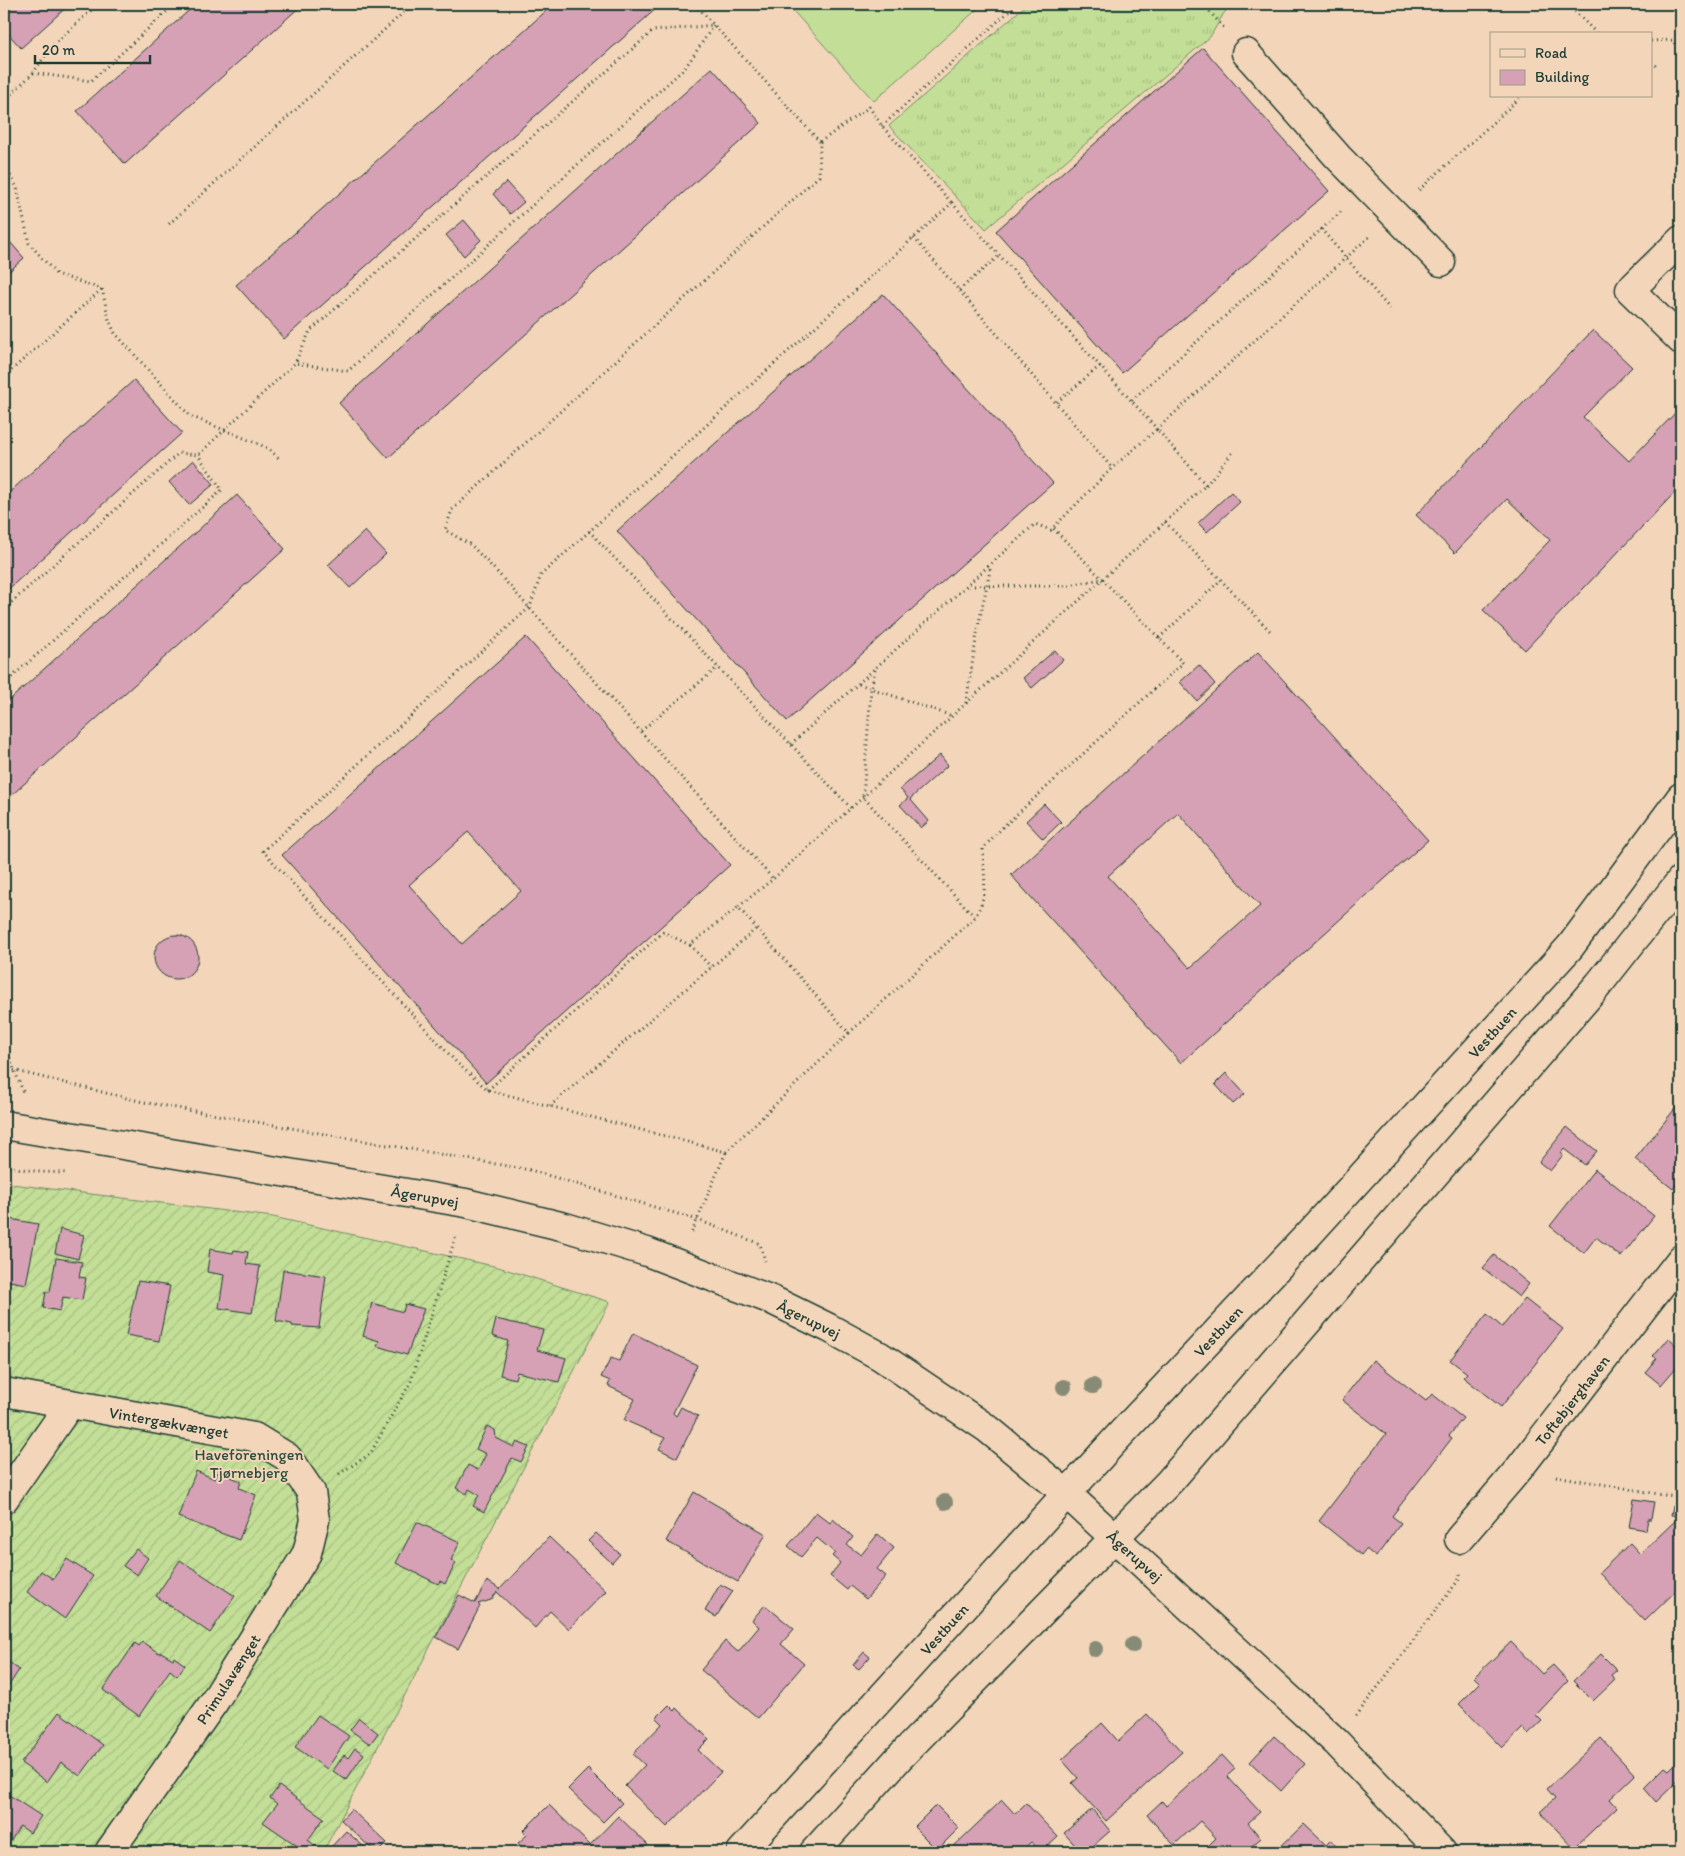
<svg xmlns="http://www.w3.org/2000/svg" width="1685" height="1856" font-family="Itim,sans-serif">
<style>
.grass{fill:url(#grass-tufts);stroke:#718e65}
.garden{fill:url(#garden-furrows);stroke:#718e65}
.pitch{fill:#c3de96;stroke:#718e65}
.building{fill:#d6a0b5;stroke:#1f3d34;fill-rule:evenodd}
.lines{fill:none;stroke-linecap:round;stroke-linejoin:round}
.minor-casing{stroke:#1f3d34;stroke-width:31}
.path{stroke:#1f3d34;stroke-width:3;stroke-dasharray:1 4;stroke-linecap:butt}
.minor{stroke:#f3d6b9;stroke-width:28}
.tree{fill:#878b75}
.labels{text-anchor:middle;stroke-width:4;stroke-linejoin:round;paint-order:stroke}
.street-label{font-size:16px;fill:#1f3d34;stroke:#f3d6b9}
.park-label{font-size:16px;fill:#2f4d3e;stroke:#f3d6b9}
</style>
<defs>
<pattern id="grass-tufts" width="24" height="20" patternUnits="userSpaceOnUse" patternTransform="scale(1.25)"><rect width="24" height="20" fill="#c3de96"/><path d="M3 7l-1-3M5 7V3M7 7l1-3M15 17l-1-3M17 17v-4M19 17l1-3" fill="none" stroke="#a7bf82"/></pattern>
<pattern id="garden-furrows" width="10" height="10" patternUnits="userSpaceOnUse" patternTransform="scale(1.25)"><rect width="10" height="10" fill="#c3de96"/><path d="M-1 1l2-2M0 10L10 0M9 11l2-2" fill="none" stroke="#a7bf82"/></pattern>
</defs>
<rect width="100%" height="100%" fill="#f3d6b9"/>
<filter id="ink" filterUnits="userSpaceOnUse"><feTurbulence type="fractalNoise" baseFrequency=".02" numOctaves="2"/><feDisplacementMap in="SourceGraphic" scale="10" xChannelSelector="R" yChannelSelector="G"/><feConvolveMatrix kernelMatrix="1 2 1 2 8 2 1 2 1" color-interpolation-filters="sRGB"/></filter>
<g filter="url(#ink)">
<path class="grass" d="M1027 4H1233L1224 13 1210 37 986 229 889 126Z"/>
<path class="garden" d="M4 1183 273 1217 498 1267 610 1302 323 1852H4Z"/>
<path class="pitch" d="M787 4H983L874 101Z"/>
<g class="building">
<path d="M4 4H70L21 48 4 29Z"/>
<path d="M196 4H303L125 164 77 111Z"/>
<path d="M554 4H654L658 7 284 339 236 285Z"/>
<path d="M1203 48 1329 191 1122 373 996 231Z"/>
<path d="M712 68 761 123 388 458 339 403Z"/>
<path d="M506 182 524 202 510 214 493 194Z"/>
<path d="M464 220 481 240 464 256 446 235Z"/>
<path d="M4 235 24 258 4 276Z"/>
<path d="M883 294 1053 483 787 721 617 531Z"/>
<path d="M1593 330 1632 367 1583 417 1629 461 1679 409 1681 411V486L1525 650 1483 610 1550 540 1507 499 1455 553 1416 515Z"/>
<path d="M134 380 182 433 4 593V497Z"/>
<path d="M193 460 214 484 189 505 169 482Z"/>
<path d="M1231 492 1240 502 1207 532 1198 523Z"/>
<path d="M237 495 285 549 4 802V705Z"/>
<path d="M365 531 386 554 350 588 328 565Z"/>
<path d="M526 637 730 865 486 1083 282 855ZM468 832 521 891 462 944 409 885Z"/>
<path d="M1055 650 1063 660 1032 688 1023 678Z"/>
<path d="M1258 652 1428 840 1181 1063 1011 875ZM1178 813 1260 906 1190 968 1108 876Z"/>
<path d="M1199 665 1215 684 1197 701 1180 682Z"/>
<path d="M940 755 948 765 910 799 929 821 921 828 900 805 908 798 900 789Z"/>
<path d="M1044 804 1061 822 1043 839 1026 821Z"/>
<circle cx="176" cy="957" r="22"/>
<path d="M1226 1073 1245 1094 1233 1104 1215 1084Z"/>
<path d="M1681 1101V1178L1673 1189 1635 1159Z"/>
<path d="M1567 1127 1597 1151 1585 1165 1564 1149 1561 1153 1563 1155 1550 1171 1539 1162Z"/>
<path d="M1595 1169 1654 1216 1621 1257 1596 1237 1584 1253 1550 1226Z"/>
<path d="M4 1218 38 1224 26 1284 4 1280Z"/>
<path d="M60 1229 84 1235 78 1259 55 1253Z"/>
<path d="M210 1249 233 1253 234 1250 248 1252 246 1264 260 1266 252 1313 219 1308 224 1275 207 1272Z"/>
<path d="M1494 1255 1529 1284 1519 1297 1483 1268Z"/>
<path d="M56 1258 82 1262 79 1277 86 1278 82 1300 63 1297 60 1311 43 1308 46 1292H50Z"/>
<path d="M283 1270 326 1276 319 1328 292 1326V1324L276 1321Z"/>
<path d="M138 1281 170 1286 159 1341 126 1335Z"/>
<path d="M1525 1299 1563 1329 1501 1407 1463 1377 1467 1373 1450 1360 1487 1314 1502 1327Z"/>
<path d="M372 1303 403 1312 405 1304 424 1309 407 1355 377 1346 379 1341 363 1336Z"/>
<path d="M496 1319 543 1330 537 1350 566 1358 559 1382 517 1372 515 1379 500 1375 508 1341 492 1336Z"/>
<path d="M633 1333 697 1365 673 1413 676 1416 681 1407 698 1416 677 1458 659 1449 665 1438 624 1420 635 1399 608 1386 610 1381 601 1377 611 1358 619 1361Z"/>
<path d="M1668 1338 1681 1350V1362L1661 1385 1645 1372 1657 1358 1653 1356Z"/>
<path d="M1373 1360 1426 1401 1432 1394 1463 1418 1449 1436 1452 1438 1392 1516 1401 1523 1376 1557 1366 1549 1361 1555 1319 1521 1386 1434 1342 1400Z"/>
<path d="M487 1426 495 1430 496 1438 514 1447 517 1442 529 1447 521 1462 512 1458 484 1512 473 1506 479 1495 469 1489 467 1494 456 1488 468 1465 478 1470 486 1454 476 1449Z"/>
<path d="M196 1471 215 1479 218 1472 241 1481 239 1488 256 1495 239 1540 178 1517Z"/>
<path d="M694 1492 766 1534 738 1582 666 1541Z"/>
<path d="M1634 1499 1654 1502 1651 1519H1648L1646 1530 1629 1527Z"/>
<path d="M1673 1506 1681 1507V1516L1671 1515Z"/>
<path d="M816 1512 830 1523 833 1519 853 1537 847 1545 861 1555 878 1534 894 1548 877 1569 886 1576 866 1599 850 1586 847 1590 830 1576 840 1563 832 1556 835 1553 817 1538 801 1557 788 1546Z"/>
<path d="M1676 1520 1681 1525V1586L1645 1621 1599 1573 1630 1543 1640 1554Z"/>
<path d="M417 1522 460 1542 451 1560 456 1563 445 1584 440 1581 438 1584 396 1563Z"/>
<path d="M596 1533 620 1554 612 1563 588 1541Z"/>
<path d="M549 1537 606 1591 569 1629 550 1611 535 1628 497 1592 491 1600 478 1604 480 1606 458 1649 436 1637 459 1595 475 1603 487 1581 500 1589Z"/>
<path d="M136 1549 148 1558 137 1575 123 1566Z"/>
<path d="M67 1559 93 1576 65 1619 27 1592 41 1571 53 1579Z"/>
<path d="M180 1560 235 1596 210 1633 156 1596Z"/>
<path d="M720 1584 733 1591 716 1617 705 1611Z"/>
<path d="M765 1605 794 1629 781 1644 804 1664 758 1718 701 1670 725 1641 738 1652 759 1627 752 1620Z"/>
<path d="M142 1642 159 1653 161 1652 173 1659 174 1657 185 1665 177 1676 170 1670 139 1716 103 1690 135 1643 139 1646Z"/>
<path d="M1511 1642 1542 1674 1553 1665 1568 1681 1536 1715 1542 1721 1528 1734 1523 1728 1502 1748 1459 1704 1480 1683 1474 1677Z"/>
<path d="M864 1652 870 1657 859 1669 853 1665Z"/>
<path d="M1601 1654 1617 1670 1611 1675 1615 1680 1593 1701 1573 1681Z"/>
<path d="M4 1658 19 1670 4 1693Z"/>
<path d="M669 1705 675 1711 677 1708 709 1739 698 1750 721 1772 667 1827 625 1786 645 1765 633 1754 662 1724 656 1718Z"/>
<path d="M59 1712 103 1745 80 1776 61 1762 47 1782 21 1763Z"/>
<path d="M1147 1714 1182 1752 1106 1821 1072 1783 1078 1778 1062 1760 1102 1723 1118 1741Z"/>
<path d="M318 1715 349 1736 327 1769 295 1747Z"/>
<path d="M359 1718 378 1733 370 1744 350 1730Z"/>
<path d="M1274 1736 1305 1764 1281 1791 1250 1762Z"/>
<path d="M1601 1738 1635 1775 1610 1799 1617 1807 1574 1848 1540 1812 1555 1798 1547 1789Z"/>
<path d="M355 1748 364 1754 346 1780 333 1771 344 1755 348 1758Z"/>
<path d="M1222 1755 1235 1769 1227 1776 1260 1812 1248 1823 1261 1838 1245 1852H1195L1202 1846 1205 1849 1216 1838 1200 1821 1174 1845 1147 1815 1162 1801 1166 1806Z"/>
<path d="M1681 1758V1778L1656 1802 1644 1788 1665 1767 1669 1770Z"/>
<path d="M588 1769 622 1803 603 1822 568 1789Z"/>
<path d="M279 1786 324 1818 308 1840 323 1852H306L263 1822 277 1804 270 1798Z"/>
<path d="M6 1793 41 1816 30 1833 20 1826 7 1847 4 1845V1797Z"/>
<path d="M1002 1800 1015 1814 1026 1803 1058 1837 1042 1852 1031 1842 1020 1852H950L949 1851Z"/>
<path d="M549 1805 590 1845 618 1816 648 1845 641 1852H527L518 1843 527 1835 523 1831Z"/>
<path d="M936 1805 959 1828 937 1850 914 1827Z"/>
<path d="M351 1809 387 1843 378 1852H375L341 1820Z"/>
<path d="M1092 1809 1110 1831 1086 1852H1081L1064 1833Z"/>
<path d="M1304 1824 1326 1845 1331 1840 1341 1852H1275Z"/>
<path d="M346 1831 370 1852H336L331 1847Z"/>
</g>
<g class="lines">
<defs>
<g id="minor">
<path d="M1246 53 1338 157 1441 262"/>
<path d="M1681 240 1630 290 1681 340"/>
<path d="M4 1125 466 1203 565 1227 647 1252 772 1300 829 1328 880 1356 988 1429 1067 1494 1336 1742 1442 1852"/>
<path d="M4 1392 254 1437 287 1457 311 1492 315 1520 307 1553 214 1702 109 1852"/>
<path d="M4 1499 70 1404"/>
<path d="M1459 1539 1518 1470 1681 1259"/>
<path d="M741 1852 1119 1436 1310 1233 1570 947 1681 797"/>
<path d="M814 1852 898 1759 1170 1481 1599 984 1681 880"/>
</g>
</defs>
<use href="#minor" class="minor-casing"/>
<g class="path">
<path d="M695 4 820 142 819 176 452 510 445 530 471 545 497 572 773 879"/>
<path d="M1203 4 1224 28"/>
<path d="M1568 4 1597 34"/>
<path d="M1651 41 1675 40 1681 46"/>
<path d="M1651 63 1657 66"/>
<path d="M33 73 91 81 175 4"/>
<path d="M4 101 33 73 53 45 98 4"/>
<path d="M882 126 1017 4"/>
<path d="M820 142 869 107 882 126 952 203"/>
<path d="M4 168 13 179 17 188 29 243 56 274 102 289 109 320 115 333 190 416 261 445 270 450 281 460"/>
<path d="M1419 190 1522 96"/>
<path d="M169 224 413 4"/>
<path d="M1321 229 1390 309"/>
<path d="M914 238 1112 468"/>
<path d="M959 290 1000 255"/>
<path d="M4 377 102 289"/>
<path d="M1132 400 1343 210"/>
<path d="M1057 402 1100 366"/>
<path d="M1206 485 1233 452"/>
<path d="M1165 522 1271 632"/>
<path d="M589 531 851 808"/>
<path d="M969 586H1063L1102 579"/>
<path d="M4 609 179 453 198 455 295 363 310 331 653 31 714 25 685 68 348 371 295 363"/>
<path d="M1159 638 1221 580"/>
<path d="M875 670 871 689 863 797 975 917"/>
<path d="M4 684 222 490 198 455"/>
<path d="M859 684 952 716"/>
<path d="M966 703 978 627 991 566"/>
<path d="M641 731 718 667"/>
<path d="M791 744 1035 524 1051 530 1112 468 1157 429 1206 485 773 879 738 907 849 1033 726 1152 488 1090 457 1063 263 851 530 607 541 575 952 203 1157 429 1369 237"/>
<path d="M690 945 711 967"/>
<path d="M849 1033 975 917C990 891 983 876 983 848L1003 827 1183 663 1053 528"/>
<path d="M4 1044 24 1094"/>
<path d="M4 1068 143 1102 530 1170 698 1220 760 1244 765 1261"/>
<path d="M488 1090 663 932 690 945 738 907"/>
<path d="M550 1106 757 928"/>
<path d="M4 1166 40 1172 68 1173"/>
<path d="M692 1232 726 1152"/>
<path d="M339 1474 370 1454 411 1381 456 1235"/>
<path d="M1556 1476 1681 1498"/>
<path d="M1356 1716 1460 1578V1572"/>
</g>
<use href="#minor" class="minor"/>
</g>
<g class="tree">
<circle cx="1093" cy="1386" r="8"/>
<circle cx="1064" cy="1387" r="8"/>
<circle cx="945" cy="1502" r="8"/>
<circle cx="1133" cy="1645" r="8"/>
<circle cx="1095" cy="1649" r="8"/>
</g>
</g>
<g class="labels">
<g class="street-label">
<text transform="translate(1492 1032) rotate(-48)" y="6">Vestbuen</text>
<text transform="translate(425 1196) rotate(10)" y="6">Ågerupvej</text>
<text transform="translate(809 1319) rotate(26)" y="6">Ågerupvej</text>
<text transform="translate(1218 1331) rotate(-47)" y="6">Vestbuen</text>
<text transform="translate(1572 1400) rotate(-52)" y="6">Toftebjerghaven</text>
<text transform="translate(169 1422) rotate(10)" y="6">Vintergækvænget</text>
<text transform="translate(1135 1556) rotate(42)" y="6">Ågerupvej</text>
<text transform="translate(944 1629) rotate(-48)" y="6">Vestbuen</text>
<text transform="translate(228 1679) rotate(-57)" y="6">Primulavænget</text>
</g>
<g class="park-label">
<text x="249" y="1460">Haveforeningen<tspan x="249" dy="18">Tjørnebjerg</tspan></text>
</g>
</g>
<rect width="1685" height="1856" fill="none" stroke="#f3d6b9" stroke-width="20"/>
<rect x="10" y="10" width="1665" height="1836" fill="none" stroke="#1f3d34" stroke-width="2" filter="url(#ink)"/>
<rect x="1490" y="32" width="162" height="65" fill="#f3d6b9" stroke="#9e9984"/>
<rect x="1500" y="49" width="25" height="8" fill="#f3d6b9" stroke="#9e9984"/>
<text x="1535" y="58" font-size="15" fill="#1f3d34">Road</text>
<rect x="1500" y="70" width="25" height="15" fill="#d6a0b5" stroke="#9e9984"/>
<text x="1535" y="82" font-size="15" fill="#1f3d34">Building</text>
<path d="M35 55v8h115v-8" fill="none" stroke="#1f3d34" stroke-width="2.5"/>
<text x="42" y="55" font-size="15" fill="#1f3d34" stroke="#f3d6b9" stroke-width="4" paint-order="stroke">20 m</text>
</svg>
